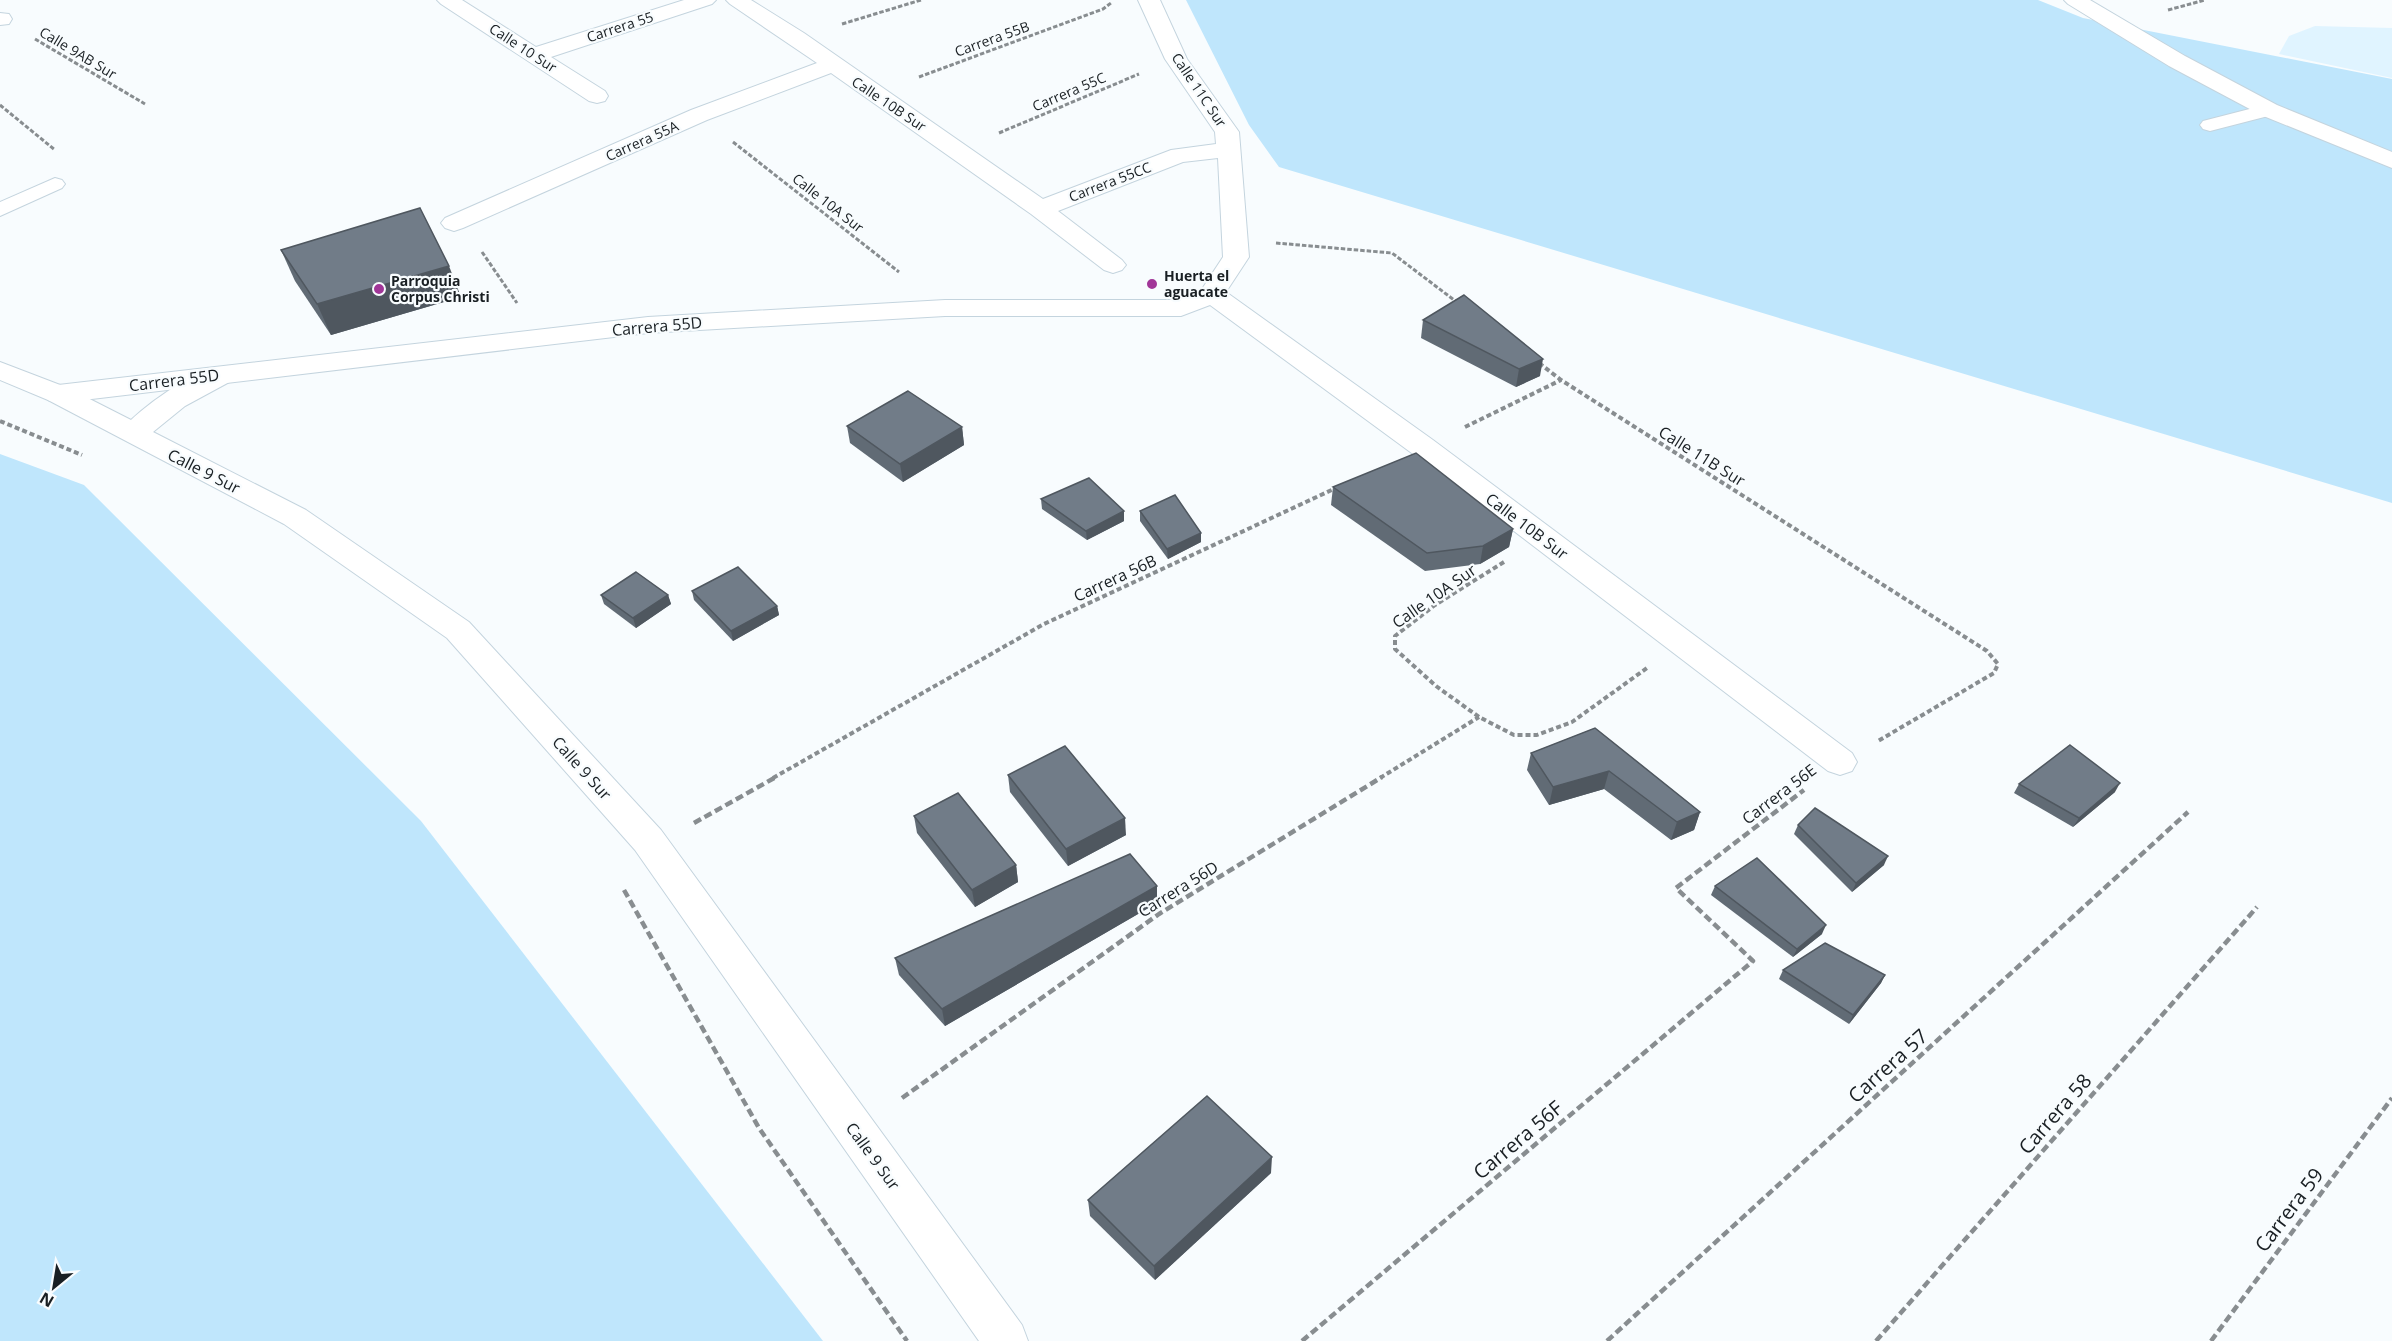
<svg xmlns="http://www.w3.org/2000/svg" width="2392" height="1341" font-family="'Open Sans',sans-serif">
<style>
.built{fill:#e0f4ff}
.green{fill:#bfe6fc}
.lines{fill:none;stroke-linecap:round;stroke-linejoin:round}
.lane-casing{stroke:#c4d4de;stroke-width:2}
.street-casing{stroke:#c4d4de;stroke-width:2}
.secondary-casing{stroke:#c4d4de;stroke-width:2}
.path-far2{stroke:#888d90;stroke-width:3;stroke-dasharray:4.5 2;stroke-linecap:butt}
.path-far1{stroke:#888d90;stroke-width:4;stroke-dasharray:5 3;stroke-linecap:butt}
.path{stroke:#888d90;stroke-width:4.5;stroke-dasharray:8 4;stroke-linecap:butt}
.lane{fill:#fff;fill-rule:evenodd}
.street{fill:#fff;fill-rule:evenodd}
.secondary{fill:#fff;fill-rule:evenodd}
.wall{fill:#616b75}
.shaded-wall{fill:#4f575f}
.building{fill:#717c88;stroke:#4f575f;stroke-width:1.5}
.poi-dot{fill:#a13698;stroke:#f8fcfe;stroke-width:2}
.labels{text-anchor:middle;stroke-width:4.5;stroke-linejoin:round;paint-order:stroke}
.far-street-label{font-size:14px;fill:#191f23;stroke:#f8fcfe}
.far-poi-label{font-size:14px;font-weight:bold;fill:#191f23;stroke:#f8fcfe;text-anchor:start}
.street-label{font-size:16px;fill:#191f23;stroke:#f8fcfe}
.near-street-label{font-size:20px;fill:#191f23;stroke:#f8fcfe}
</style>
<rect width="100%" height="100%" fill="#f8fcfe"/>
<path class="built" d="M2315 26 2392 28V78L2279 54 2289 36Z"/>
<g class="green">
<path d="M1186 0H2038L2083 18 2392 79V503L1279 167 1249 125Z"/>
<path d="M0 454 84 485 421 821 823 1341H0Z"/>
</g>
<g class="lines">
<defs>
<g id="lane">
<path d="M2269 104 2276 106 2278 110 2276 114 2210 131 2203 129 2200 125 2203 121Z"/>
<path d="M55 178 62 180 65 184 62 188 0 216V202Z"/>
</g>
<g id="street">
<path d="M437 0H462L536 47 684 0H716L712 4 551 57 605 91 608 96 605 101 597 103 589 101 441 4Z"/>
<path d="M726 0H751L804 33 1043 199 1171 150 1216 144 1215 132 1165 59 1138 0H1160L1187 59 1239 132 1249 257 1226 292 1433 440 1852 753 1857 762 1852 771 1840 775 1828 771 1413 454 1210 305 1181 316H945L648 333 58 403 48 400 44 394 48 388 58 385 648 317 945 300H1177L1202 289 1223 257 1218 158 1183 162 1058 211 1122 260 1126 265 1122 270 1113 273 1104 270 1031 214 831 73 707 120 463 228 454 231 445 228 441 223 445 218 691 110 817 63 730 4Z"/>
<path d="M2064 0H2090L2185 56 2277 105 2392 152V168L2261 115 2169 66 2068 4Z"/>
<path d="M0 13 9 14 12 19 9 24 0 25Z"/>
</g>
<path id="secondary" d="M0 362 68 388 131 420C151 401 205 361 233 368L237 374 233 380 185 406 153 432 306 510 469 622 661 830 1022 1325 1028 1341H979L635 850 447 638 284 524 48 400 0 380Z"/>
</defs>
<use href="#lane" class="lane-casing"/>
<use href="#street" class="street-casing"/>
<use href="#secondary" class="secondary-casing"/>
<g class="path-far2">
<path d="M2168 10 2205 0"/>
<path d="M842 24 921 0"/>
<path d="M35 39 145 104"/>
<path d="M919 77 1103 9 1111 3"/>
<path d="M0 105 55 150"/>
<path d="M999 133 1139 74"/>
<path d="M733 142 899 272"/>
<path d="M1276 243 1392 253 1458 303"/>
<path d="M482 252 517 303"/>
</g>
<g class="path-far1">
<path d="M1539 363 1561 380 1987 651 1998 664 1994 673 1878 741"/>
<path d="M0 421 82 455"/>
<path d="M1465 427 1561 380"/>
<path d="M1504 562 1435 605 1395 636V649L1436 686 1479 717 1514 735H1537L1572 722 1647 668"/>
<path d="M773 778 1044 624 1336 488"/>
<path d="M1380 778 1479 717"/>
</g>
<g class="path">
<path d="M694 823 776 777"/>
<path d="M624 890 759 1128 907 1341"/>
<path d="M902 1098 1159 914 1382 777"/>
<path d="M1302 1341 1753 961 1676 888 1804 790"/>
<path d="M1607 1341 2188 812"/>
<path d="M1876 1341 2257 907"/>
<path d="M2211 1341 2392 1098"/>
</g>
<use href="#lane" class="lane"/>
<use href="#street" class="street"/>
<use href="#secondary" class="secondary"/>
</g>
<g class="wall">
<path d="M281 250 461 297 331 335 295 281Z"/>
<path d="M1423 320 1540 376 1516 387 1421 338Z"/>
<path d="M847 426 962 427 964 445 903 482 850 443Z"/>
<path d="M1333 487 1513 529 1509 547 1480 564 1425 571 1331 505Z"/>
<path d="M1041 499 1124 511V521L1087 540 1042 509Z"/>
<path d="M1140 511 1201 533V542L1168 559 1140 521Z"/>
<path d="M692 591 777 606 779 615 733 641 694 600Z"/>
<path d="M601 595H668L671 604 636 628 604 604Z"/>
<path d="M1595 728 1700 812 1694 830 1671 840 1604 789 1549 805 1527 770 1531 753Z"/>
<path d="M1008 775 1126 835 1068 866 1010 792Z"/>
<path d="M2019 784 2115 792 2073 827 2014 793Z"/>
<path d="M914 816 1016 865 1018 882 975 907 917 833Z"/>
<path d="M1798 825 1884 865 1852 892 1794 834Z"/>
<path d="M1157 886V903L945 1026 899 975 895 958Z"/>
<path d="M1715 886 1822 934 1793 957 1711 895Z"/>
<path d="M1783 970 1885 975 1881 983 1849 1024 1779 979Z"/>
<path d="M1271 1173 1155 1280 1090 1216 1088 1200Z"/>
</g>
<g class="shaded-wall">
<path d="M449 266 461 297 331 335 317 304Z"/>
<path d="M1543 359 1540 376 1516 387 1519 369Z"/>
<path d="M962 427 964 445 903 482 900 464Z"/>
<path d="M1124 511V521L1087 540 1086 531Z"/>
<path d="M1513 529 1509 547 1480 564 1483 546Z"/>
<path d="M1201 533V542L1168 559 1167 549Z"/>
<path d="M668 595 671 604 636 628 633 618Z"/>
<path d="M777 606 779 615 733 641 731 631Z"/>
<path d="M1609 771 1604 789 1549 805 1553 787Z"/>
<path d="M2120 783 2115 792 2073 827 2079 818Z"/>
<path d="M1700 812 1694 830 1671 840 1677 822Z"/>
<path d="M1125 818 1126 835 1068 866 1066 849Z"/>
<path d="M1888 856 1884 865 1852 892 1856 883Z"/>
<path d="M1016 865 1018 882 975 907 972 890Z"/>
<path d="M1157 886V903L945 1026 942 1009Z"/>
<path d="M1826 925 1822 934 1793 957 1797 949Z"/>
<path d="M1885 975 1881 983 1849 1024 1853 1015Z"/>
<path d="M1272 1157 1271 1173 1155 1280 1154 1266Z"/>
</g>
<g class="building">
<path d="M420 208 449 266 317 304 281 250Z"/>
<path d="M1464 295 1543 359 1519 369 1423 320Z"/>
<path d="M908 391 962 427 900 464 847 426Z"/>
<path d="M1416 453 1513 529 1483 546 1427 553 1333 487Z"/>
<path d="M1089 478 1124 511 1086 531 1041 499Z"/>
<path d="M1175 495 1201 533 1167 549 1140 511Z"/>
<path d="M738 567 777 606 731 631 692 591Z"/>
<path d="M636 572 668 595 633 618 601 595Z"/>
<path d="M1595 728 1700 812 1677 822 1609 771 1553 787 1531 753Z"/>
<path d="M2070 745 2120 783 2079 818 2019 784Z"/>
<path d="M1065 746 1125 818 1066 849 1008 775Z"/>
<path d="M958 793 1016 865 972 890 914 816Z"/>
<path d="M1815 808 1888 856 1856 883 1798 825Z"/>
<path d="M1130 854 1157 886 942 1009 895 958Z"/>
<path d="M1757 858 1826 925 1797 949 1715 886Z"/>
<path d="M1825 943 1885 975 1853 1015 1783 970Z"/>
<path d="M1207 1096 1272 1157 1154 1266 1088 1200Z"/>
</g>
<g class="poi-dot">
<circle cx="1152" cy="284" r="6"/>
<circle cx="379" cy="289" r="6"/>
</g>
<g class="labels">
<g class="far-street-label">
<text transform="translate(620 27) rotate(-18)" y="5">Carrera 55</text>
<text transform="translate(992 39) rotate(-20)" y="5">Carrera 55B</text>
<text transform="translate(523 48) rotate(33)" y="5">Calle 10 Sur</text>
<text transform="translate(78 53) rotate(31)" y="5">Calle 9AB Sur</text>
<text transform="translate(1199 90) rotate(56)" y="5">Calle 11C Sur</text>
<text transform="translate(1069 92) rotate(-23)" y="5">Carrera 55C</text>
<text transform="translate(889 104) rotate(34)" y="5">Calle 10B Sur</text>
<text transform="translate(642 141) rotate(-24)" y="5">Carrera 55A</text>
<text transform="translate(1110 182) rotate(-21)" y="5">Carrera 55CC</text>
<text transform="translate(828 203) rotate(38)" y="5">Calle 10A Sur</text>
</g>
<g class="far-poi-label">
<text x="1164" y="281">Huerta el<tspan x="1164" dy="16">aguacate</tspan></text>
<text x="391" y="286">Parroquia<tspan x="391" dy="16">Corpus Christi</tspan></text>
</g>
<g class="street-label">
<text transform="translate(657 326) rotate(-5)" y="6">Carrera 55D</text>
<text transform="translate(174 380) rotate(-7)" y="6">Carrera 55D</text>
<text transform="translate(1702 456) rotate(32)" y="6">Calle 11B Sur</text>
<text transform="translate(204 471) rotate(27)" y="6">Calle 9 Sur</text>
<text transform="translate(1527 526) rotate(37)" y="6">Calle 10B Sur</text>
<text transform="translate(1115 578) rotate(-25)" y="6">Carrera 56B</text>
<text transform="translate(1434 596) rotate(-35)" y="6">Calle 10A Sur</text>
<text transform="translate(582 768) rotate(48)" y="6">Calle 9 Sur</text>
<text transform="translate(1779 794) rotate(-37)" y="6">Carrera 56E</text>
<text transform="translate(1178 889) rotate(-32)" y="6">Carrera 56D</text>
<text transform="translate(873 1156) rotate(54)" y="6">Calle 9 Sur</text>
</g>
<g class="near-street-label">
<text transform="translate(1888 1066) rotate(-42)" y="7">Carrera 57</text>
<text transform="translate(2055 1114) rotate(-49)" y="7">Carrera 58</text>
<text transform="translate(1518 1140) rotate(-40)" y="7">Carrera 56F</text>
<text transform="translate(2289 1210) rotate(-53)" y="7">Carrera 59</text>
</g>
</g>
<g transform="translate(54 1287) rotate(210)" stroke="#f8fcfe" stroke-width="4.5" paint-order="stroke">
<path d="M0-4.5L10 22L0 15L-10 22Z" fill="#191f23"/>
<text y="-9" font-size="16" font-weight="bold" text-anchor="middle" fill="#191f23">N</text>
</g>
</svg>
